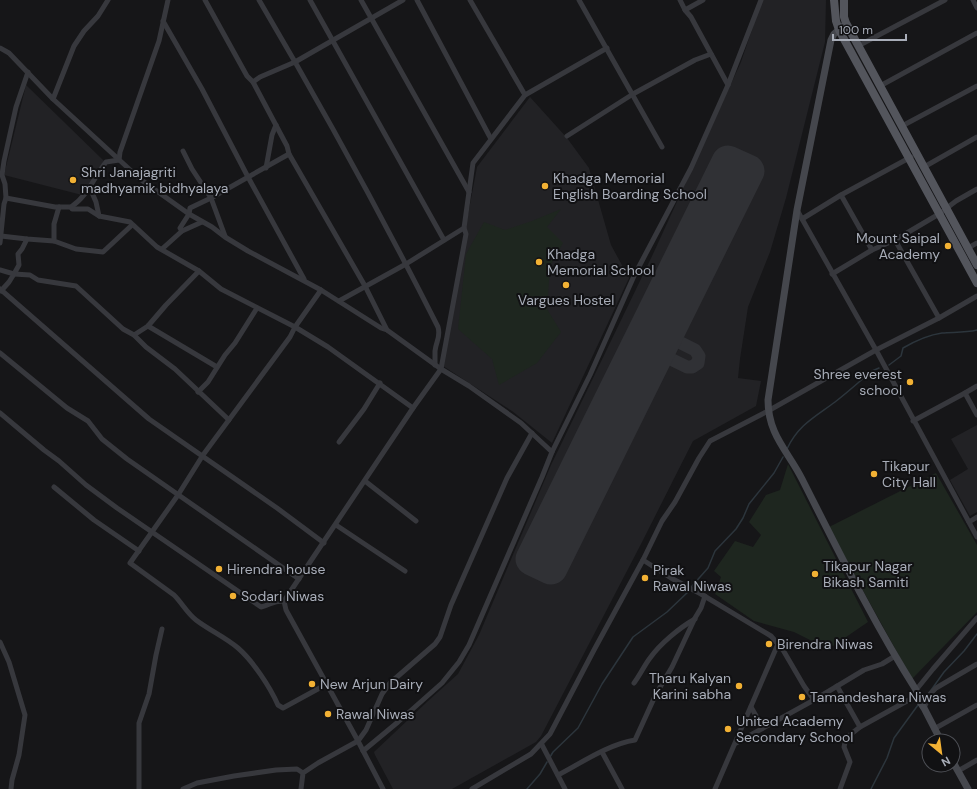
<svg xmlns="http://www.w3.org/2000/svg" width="977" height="789" font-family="'DM Sans',sans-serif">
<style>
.built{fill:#222225}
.green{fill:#1e261f}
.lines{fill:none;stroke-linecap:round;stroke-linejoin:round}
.stream{stroke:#2c353c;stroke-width:1.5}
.taxiway{stroke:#303135;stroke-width:13}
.runway{stroke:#303135;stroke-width:33}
.street{stroke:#37383d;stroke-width:5}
.secondary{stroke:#45474d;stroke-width:7}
.primary{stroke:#53555c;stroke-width:8}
.poi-dot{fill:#f2b134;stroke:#111113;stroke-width:1.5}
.labels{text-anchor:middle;stroke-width:4;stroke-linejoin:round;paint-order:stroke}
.poi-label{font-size:14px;fill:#a8adb8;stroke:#111113;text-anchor:start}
</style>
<rect width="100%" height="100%" fill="#161618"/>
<g class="built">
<path d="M762 0H826L825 42 786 198 770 252 748 307 740 359 738 378 761 381 756 406 693 441 641 544 541 736 536 742 452 789H393L375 755 374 752 428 701 458 674 479 635 551 465 653 254 741 62Z"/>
<path d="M26 85 104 161 82 195 4 175Z"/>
<path d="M530 97 567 138 589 168 611 245 629 278 552 443 512 411 440 364 477 167Z"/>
<path d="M977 425V512L970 516 950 480 968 469 951 439Z"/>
</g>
<g class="green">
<path d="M561 209 547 227 563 243 550 266 547 309 561 332 537 363 499 385 492 359 458 329 466 254 484 222 505 230 532 221Z"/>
<path d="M788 464 868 622 833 646 818 644 794 632 754 621 715 594 721 577 714 571 735 541 753 547 761 535 749 522 766 495 780 490Z"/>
<path d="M936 473 977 545V612L912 679 850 567 829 527Z"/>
</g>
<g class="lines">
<g class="stream">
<path d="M889 365 901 356 903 348C915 341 928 335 942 333 954 332 965 333 977 330"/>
<path d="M787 449C798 425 815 417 835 402 848 392 860 381 872 371L879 368"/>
<path d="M692 586 708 568 715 551 736 529 743 518 749 504 774 473 783 457"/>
<path d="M924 700 944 672 964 651 977 634"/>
<path d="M550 757 553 752 578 728 602 684 633 637 667 612 689 591"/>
<path d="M527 789 540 774 547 762"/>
<path d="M871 789 887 758 894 738 918 705"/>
</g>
<path class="taxiway" d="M648 348 687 367H692L698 363 699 356 695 350 657 331"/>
<path class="runway" d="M728 162 748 171 551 568 532 559Z"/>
<g class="street">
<path d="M205 0 247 76 253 82"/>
<path d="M259 0C322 107 382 216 438 327 441 337 436 341 435 351 435 355 435 360 435 365"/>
<path d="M310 0 444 240"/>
<path d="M361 0 469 192"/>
<path d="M417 0 491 139"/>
<path d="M470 0 525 95"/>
<path d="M579 0 662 147"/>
<path d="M680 0 685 10 691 17 728 85"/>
<path d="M973 0 977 8"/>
<path d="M685 10 703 0"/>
<path d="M163 21 202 89 248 177 304 279"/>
<path d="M858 46 945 0"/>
<path d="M0 48 9 53 53 99 140 179 189 214 212 227 225 237 248 251 321 290 381 328 387 330 441 369 469 386 521 423 552 452"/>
<path d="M880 86 977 33"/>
<path d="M53 99 74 46 84 31 98 16 108 0"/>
<path d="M902 126 977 86"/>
<path d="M567 136 633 94 695 60 711 54"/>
<path d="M183 151 192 169 211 198 225 236"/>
<path d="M289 154 365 286 387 330"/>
<path d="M924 167 977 137"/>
<path d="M266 168 272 135 276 125"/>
<path d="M90 188 96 202 99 216 130 222 157 247 199 271 221 289 295 327 290 337 203 455 178 495 130 563 174 595C182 603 187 613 196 620 209 630 225 637 238 648 253 661 270 687 278 705L283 708 327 684"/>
<path d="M841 195 872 250"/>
<path d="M6 198 55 207H71C88 196 94 177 106 162L119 160 120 152 159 41 168 0"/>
<path d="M59 207 54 224V241L76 249 103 252 132 225"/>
<path d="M71 207 72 209H88L99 216"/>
<path d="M797 210 876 350 977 537"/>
<path d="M802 219 841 195 911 157"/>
<path d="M182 231 202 222"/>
<path d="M1 236 27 239 54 241"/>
<path d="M27 239 22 249 18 254 19 265 14 274 30 275 38 280 76 286 123 329 134 335 148 326 166 305 199 271"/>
<path d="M895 240 939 318"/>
<path d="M0 243 4 204 6 198 5 184 2 175 4 161 16 107 28 72"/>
<path d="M968 248 977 243"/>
<path d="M162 249 182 231 180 228 189 214 190 208 211 198 289 154 287 146 253 82 260 77 295 62 403 0"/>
<path d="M0 270 14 274 9 282 1 291"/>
<path d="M832 274 872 250 895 240 939 214 956 201 977 189"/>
<path d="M0 289 149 419 277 508 324 543"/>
<path d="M321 290 295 327 328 347 413 408"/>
<path d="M339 301 406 264 464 228 473 163 525 95 607 48"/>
<path d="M148 326 217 367"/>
<path d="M134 335 146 347 175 369 229 420"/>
<path d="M0 353 67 408 88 421 102 439 127 459 299 579"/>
<path d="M198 392 208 382 225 355 235 343 257 308"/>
<path d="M965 393 977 386"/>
<path d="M0 413 44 450 59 461 86 485 117 508 261 607C270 605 274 600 284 601"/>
<path d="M913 421 965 393 977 415"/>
<path d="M339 442 364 409 380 383"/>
<path d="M365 481 416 521"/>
<path d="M54 487 94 520 139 551"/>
<path d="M969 522 977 517"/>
<path d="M336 525 405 571"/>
<path d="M643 560 671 578 701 594 771 636 783 650 804 686 814 700"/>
<path d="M0 642 9 662 25 715 19 755 12 780 11 789"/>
<path d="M634 683C640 675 644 666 650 658 660 644 679 628 695 619"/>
<path d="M837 686 860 727"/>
<path d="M916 690 933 669 977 618"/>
<path d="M751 707 763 728"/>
<path d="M924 708 930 694 936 688 977 664"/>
<path d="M934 729 977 705"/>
<path d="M736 743 814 700 864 670 882 664 895 656"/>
<path d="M542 745 565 789"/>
<path d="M363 751 398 722 442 683 459 662 469 645 542 477 552 452 590 375 634 276 691 168 728 85 761 0"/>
<path d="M602 752 622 789"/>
<path d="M958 771 977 760"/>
<path d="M558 775C581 763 609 744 635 740L656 694 672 667 695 618 701 608 705 596"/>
<path d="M139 789V723L149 694 156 655 162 629"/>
<path d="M183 789 197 783 234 776 276 770 297 769 303 773"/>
<path d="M301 789 303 773 318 763 358 741 366 730 382 694 390 683 435 644 440 637 451 605 507 478 532 433"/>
<path d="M383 789 358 741 286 610 284 601 413 408 441 369 466 234 464 228"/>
<path d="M472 789 531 754 550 734 594 650 643 560 662 521 675 502 699 458 710 441 768 411 876 350 939 318 977 296"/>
<path d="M715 789 778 644"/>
<path d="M840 789 850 762 844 747 846 738 860 727 916 696"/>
</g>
<g class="secondary">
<path d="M843 26 834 34 831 40 797 210 768 400C768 435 788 451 802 479 838 550 873 622 916 690V696L924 708 941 741"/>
<path d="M953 762 968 789"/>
</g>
<g class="primary">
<path d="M834 0 836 21 839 30 977 283"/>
<path d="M844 0V17L846 23 977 265"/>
</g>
</g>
<g class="poi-dot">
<circle cx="73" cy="180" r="4"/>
<circle cx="545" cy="186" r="4"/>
<circle cx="948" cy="246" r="4"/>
<circle cx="539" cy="262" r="4"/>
<circle cx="566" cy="285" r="4"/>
<circle cx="910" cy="382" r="4"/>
<circle cx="874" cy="474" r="4"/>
<circle cx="219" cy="569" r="4"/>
<circle cx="815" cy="574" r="4"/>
<circle cx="645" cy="578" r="4"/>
<circle cx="233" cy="596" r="4"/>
<circle cx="769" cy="644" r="4"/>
<circle cx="312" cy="684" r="4"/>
<circle cx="739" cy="686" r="4"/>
<circle cx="802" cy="697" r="4"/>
<circle cx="328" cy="714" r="4"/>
<circle cx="728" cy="729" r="4"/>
</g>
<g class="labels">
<g class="poi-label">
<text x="81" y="177">Shri Janajagriti<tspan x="81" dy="16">madhyamik bidhyalaya</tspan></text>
<text x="553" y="183">Khadga Memorial<tspan x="553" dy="16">English Boarding School</tspan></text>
<text x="940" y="243" text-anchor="end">Mount Saipal<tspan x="940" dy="16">Academy</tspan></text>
<text x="547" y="259">Khadga<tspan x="547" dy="16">Memorial School</tspan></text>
<text x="566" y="305" text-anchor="middle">Vargues Hostel</text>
<text x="902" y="379" text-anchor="end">Shree everest<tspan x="902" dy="16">school</tspan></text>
<text x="882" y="471">Tikapur<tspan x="882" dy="16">City Hall</tspan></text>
<text x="823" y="571">Tikapur Nagar<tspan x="823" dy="16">Bikash Samiti</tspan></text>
<text x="227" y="574">Hirendra house</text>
<text x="653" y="575">Pirak<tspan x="653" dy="16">Rawal Niwas</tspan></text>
<text x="241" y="601">Sodari Niwas</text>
<text x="777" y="649">Birendra Niwas</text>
<text x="731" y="683" text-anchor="end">Tharu Kalyan<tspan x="731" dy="16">Karini sabha</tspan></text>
<text x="320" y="689">New Arjun Dairy</text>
<text x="810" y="702">Tamandeshara Niwas</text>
<text x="336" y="719">Rawal Niwas</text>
<text x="736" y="726">United Academy<tspan x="736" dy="16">Secondary School</tspan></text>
</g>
</g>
<g transform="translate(941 753) rotate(151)"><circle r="19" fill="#111113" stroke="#4d4f55"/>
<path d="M0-3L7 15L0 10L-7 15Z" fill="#f2b134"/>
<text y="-6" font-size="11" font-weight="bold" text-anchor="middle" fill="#a8adb8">N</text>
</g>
<path d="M833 34v6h73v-6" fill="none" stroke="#a8adb8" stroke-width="2"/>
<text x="839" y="34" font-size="12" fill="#a8adb8" stroke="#111113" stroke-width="3" paint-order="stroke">100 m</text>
</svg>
